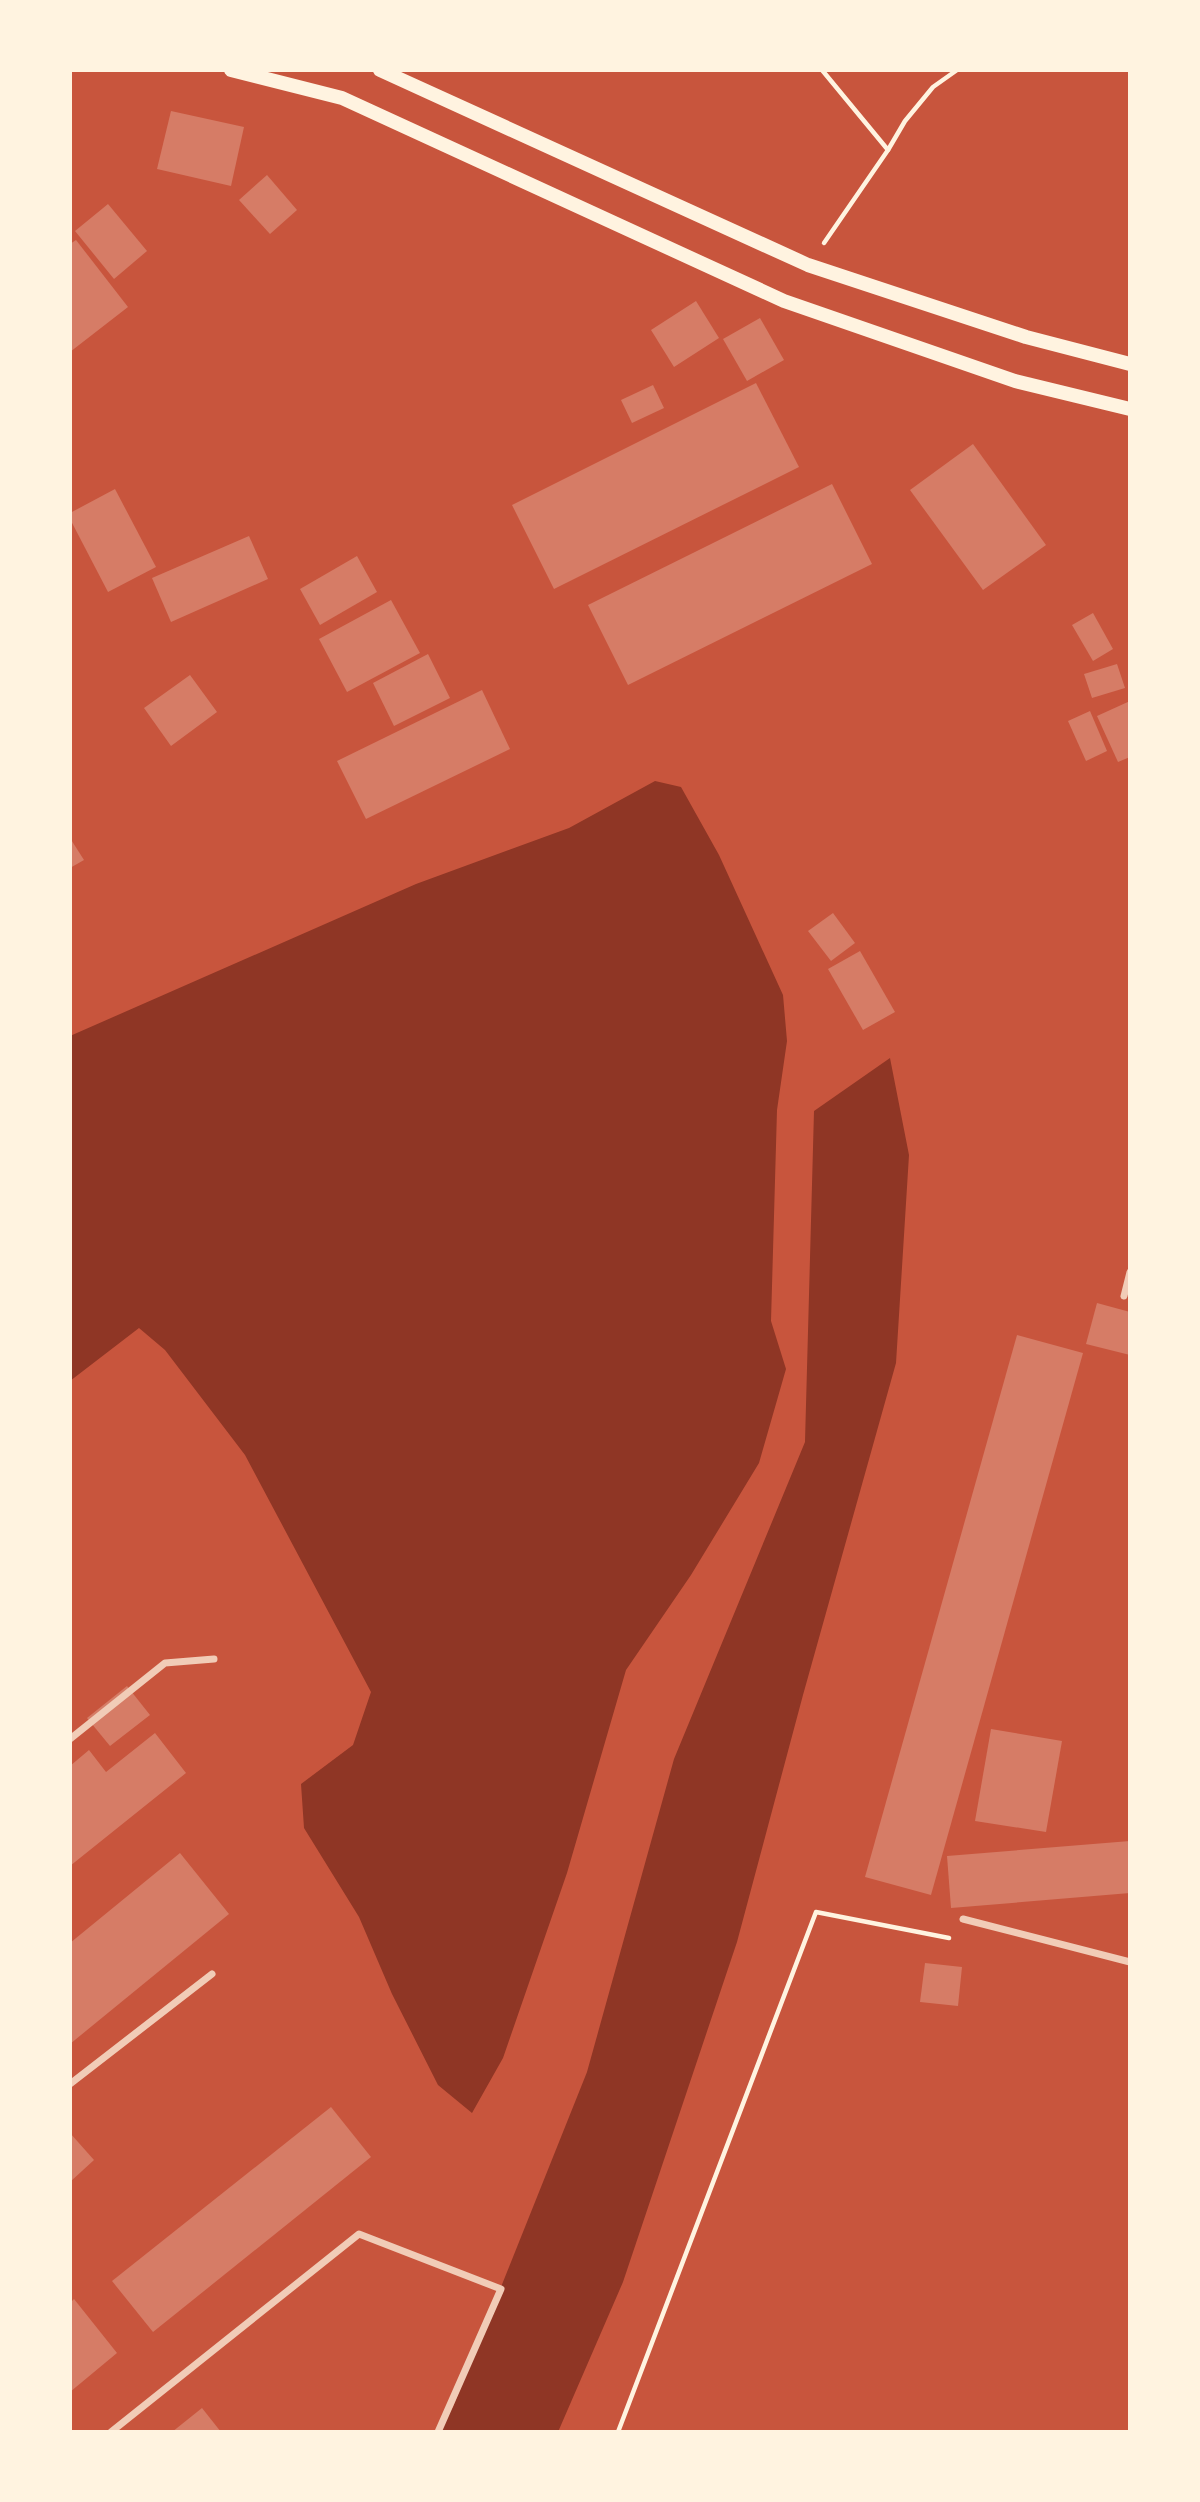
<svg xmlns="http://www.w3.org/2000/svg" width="1200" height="2502" font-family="'Fira Sans',sans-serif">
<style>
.water{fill:#8f3625}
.building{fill:#d67c66}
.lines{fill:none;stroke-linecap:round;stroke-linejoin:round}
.path{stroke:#fff3e0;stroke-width:4.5}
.minor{stroke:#f1ccb7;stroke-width:7}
.secondary{stroke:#fff3e0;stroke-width:14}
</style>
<rect width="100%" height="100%" fill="#c8553d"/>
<g class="water">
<path d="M655 781 681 787 719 855 783 995 787 1041 777 1110 771 1321 786 1369 759 1463 691 1575 626 1670 567 1873 503 2058 472 2113 438 2085 392 1994 359 1917 304 1828 301 1784 353 1745 371 1692 245 1455 165 1350 139 1328 70 1381V1036L416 884 569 828Z"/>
<path d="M890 1058 909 1155 896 1363 803 1695 737 1942 623 2282 558 2432H438L453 2407 587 2072 674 1759 805 1442 814 1111Z"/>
</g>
<g class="building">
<path d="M171 111 244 127 231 186 157 169Z"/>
<path d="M267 175 297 210 270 234 239 200Z"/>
<path d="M108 204 147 251 114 279 75 231Z"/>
<path d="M76 240 128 307 70 352V244Z"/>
<path d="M696 301 719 338 674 367 651 330Z"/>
<path d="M760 318 784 360 747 381 723 339Z"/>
<path d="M756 383 799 467 554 589 512 505Z"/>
<path d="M653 385 664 408 632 423 621 400Z"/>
<path d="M973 444 1046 545 983 590 910 490Z"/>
<path d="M832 484 872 564 628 685 588 605Z"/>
<path d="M115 489 156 567 108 592 70 519V513Z"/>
<path d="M249 536 268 579 171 622 152 578Z"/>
<path d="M357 556 377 592 320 625 300 589Z"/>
<path d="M391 600 420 653 347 692 319 639Z"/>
<path d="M1093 613 1113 649 1093 661 1072 625Z"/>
<path d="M428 654 450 698 394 726 373 683Z"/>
<path d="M1117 664 1125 688 1092 698 1084 674Z"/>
<path d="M190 675 217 712 171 746 144 708Z"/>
<path d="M482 690 510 749 366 819 337 761Z"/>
<path d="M1130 701V757L1118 762 1097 716Z"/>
<path d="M1090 711 1107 751 1086 761 1068 721Z"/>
<path d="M70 838 84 860 70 868Z"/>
<path d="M833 913 855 943 831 961 808 931Z"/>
<path d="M860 951 895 1012 863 1030 828 969Z"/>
<path d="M1097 1303 1130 1312V1355L1086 1344Z"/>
<path d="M1017 1335 1083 1353 931 1895 865 1877Z"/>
<path d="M127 1686 150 1715 110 1746 87 1718Z"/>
<path d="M991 1729 1062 1741 1046 1832 975 1821Z"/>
<path d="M155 1733 186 1773 70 1866V1766L89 1750 106 1772Z"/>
<path d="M1130 1841V1893L951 1908 947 1856Z"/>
<path d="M180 1853 229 1914 70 2044V1943Z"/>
<path d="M925 1963 962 1967 958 2006 920 2002Z"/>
<path d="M331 2107 371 2157 153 2332 112 2281Z"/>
<path d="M70 2133 94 2160 70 2182Z"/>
<path d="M74 2299 117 2353 70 2392V2303Z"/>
<path d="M202 2408 221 2432H172Z"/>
</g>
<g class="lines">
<g class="path">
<path d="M822 70 888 150"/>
<path d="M824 243 888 150 905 121 933 87 957 70"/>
<path d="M618 2432 816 1912 949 1938"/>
</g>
<g class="minor">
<path d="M1124 1296 1130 1272"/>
<path d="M70 1739 165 1663 214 1659"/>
<path d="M963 1919 1130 1962"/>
<path d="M70 2084 212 1974"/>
<path d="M111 2432 359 2234 501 2289 438 2432"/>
</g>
<g class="secondary">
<path d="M231 70 342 98 784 301 1015 381 1130 409"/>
<path d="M380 70 808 265 1026 337 1130 364"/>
</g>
</g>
<rect width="1200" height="2502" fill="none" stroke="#fff3e0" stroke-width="144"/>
</svg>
